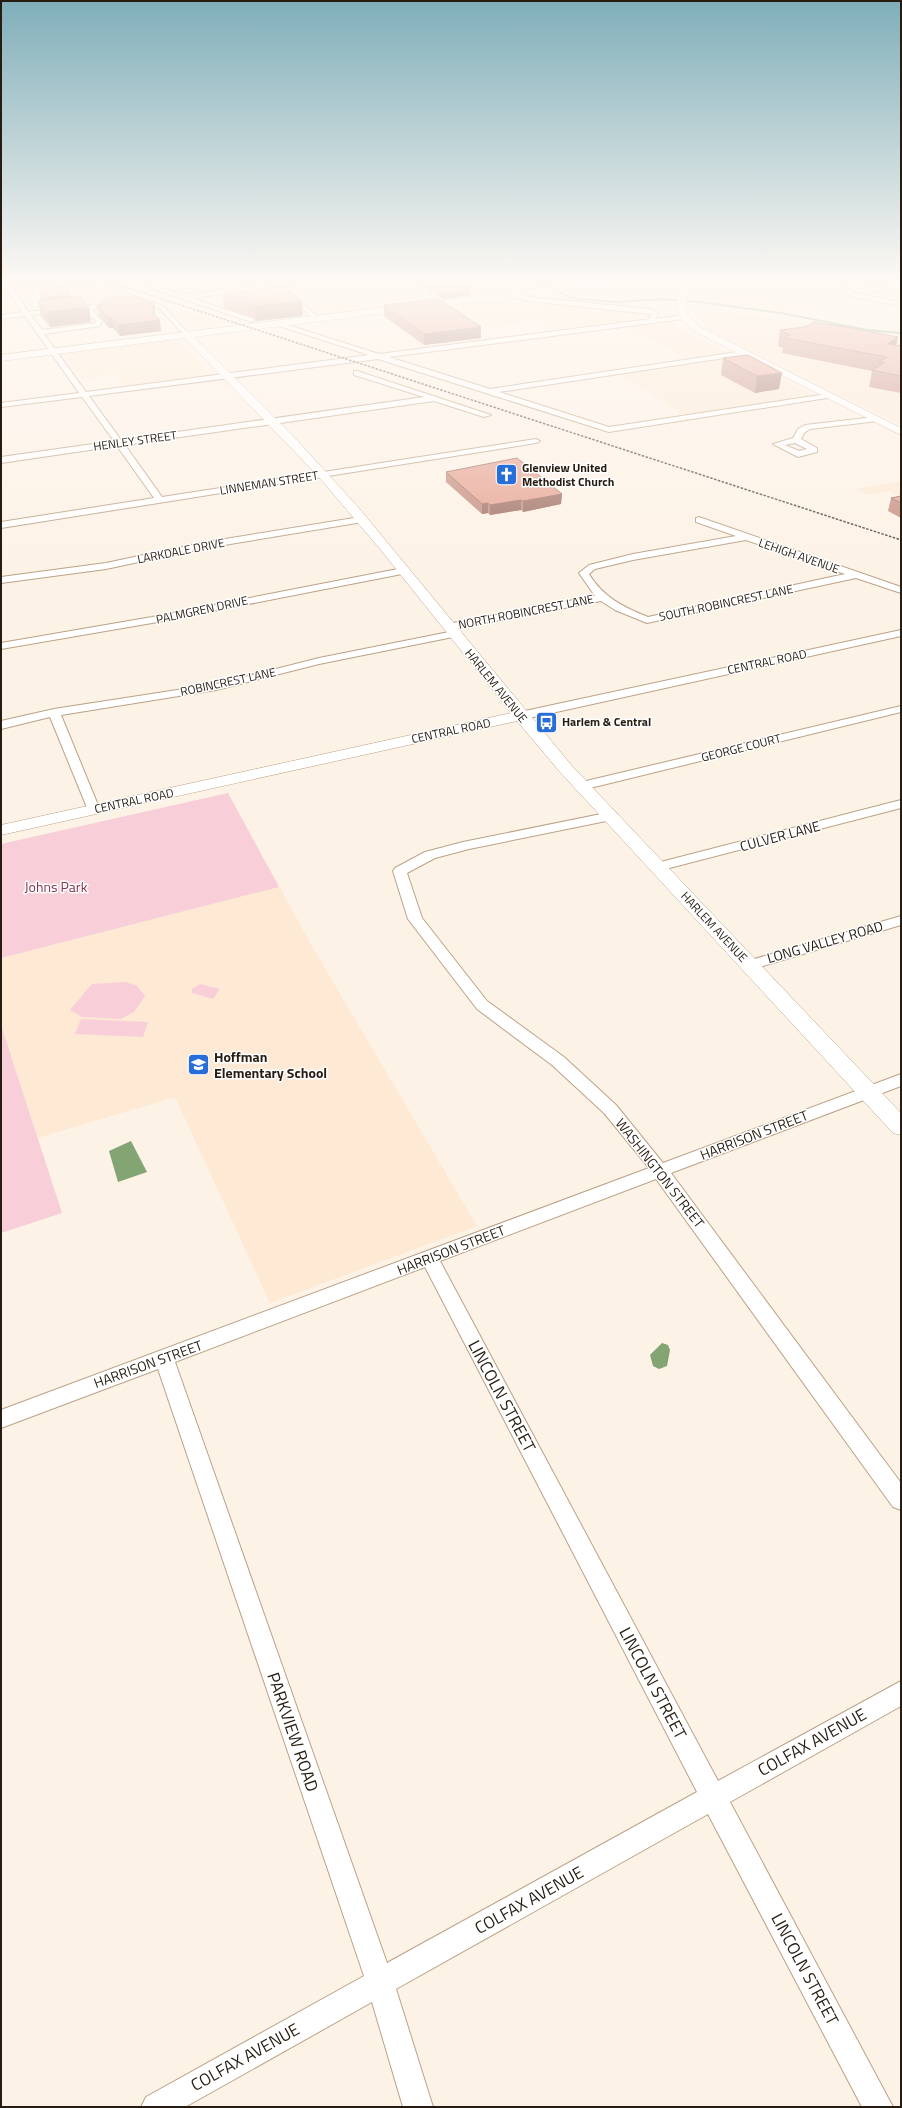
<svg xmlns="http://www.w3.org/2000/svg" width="902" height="2108" font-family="'Titillium Web',sans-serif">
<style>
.built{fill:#fde9d4}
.green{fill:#f8ced9}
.water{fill:#82a573}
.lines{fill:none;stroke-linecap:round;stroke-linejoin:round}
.stream{stroke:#82a573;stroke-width:2}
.minor-casing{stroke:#bca286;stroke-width:2}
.major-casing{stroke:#bca286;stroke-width:1}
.minor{fill:#fff;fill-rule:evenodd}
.major{fill:#fff;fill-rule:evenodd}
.rail{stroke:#554a3f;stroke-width:1.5;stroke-dasharray:2.5 1.5;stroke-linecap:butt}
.wall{fill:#c78f81}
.shaded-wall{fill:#a27469}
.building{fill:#e7a696;stroke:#a27469}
.labels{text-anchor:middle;stroke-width:3;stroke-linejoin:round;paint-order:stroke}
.far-street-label{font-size:12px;fill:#261c11;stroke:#fff}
.far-poi-label{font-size:12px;font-weight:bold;fill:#261c11;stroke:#fff;text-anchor:start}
.street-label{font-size:14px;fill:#261c11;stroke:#fff}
.park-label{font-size:14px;fill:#80334e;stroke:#fff}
.poi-label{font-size:14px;font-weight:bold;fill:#261c11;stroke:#fff;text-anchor:start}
.near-street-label{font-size:17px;fill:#261c11;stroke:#fff}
</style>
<rect width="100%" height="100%" fill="#fdf2e6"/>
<g class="built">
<path d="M406 278H518L535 288 442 299Z"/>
<path d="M547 278H628L562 286Z"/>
<path d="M691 278H748L813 307 784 311 692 299 694 294 696 282Z"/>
<path d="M667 280 674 283 673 296 631 299 579 294 575 292Z"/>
<path d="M412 289 433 303 323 317 304 302Z"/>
<path d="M509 299 633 310 649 314 648 317 638 320 558 330 540 320 480 328 447 306Z"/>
<path d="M178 309 230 324 193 329 174 310Z"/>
<path d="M693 311 747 314 901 340V425L716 334 705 326Z"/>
<path d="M669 319 684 331 730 354 689 360 625 325Z"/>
<path d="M175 339 211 375 124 386 116 375 83 379 64 352Z"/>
<path d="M738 358 814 396 684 416 621 375Z"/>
<path d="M901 481V496L899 497 889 491 868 495 857 489Z"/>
<path d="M228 793 313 948 477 1226 270 1303 175 1097 38 1138 1 1025V958L279 887Z"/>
</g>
<g class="green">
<path d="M62 278 137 304 86 303 72 306 65 292 18 297 8 284Z"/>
<path d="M228 793 279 887 1 958V844Z"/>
<path d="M125 982 136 985 145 996 134 1012 121 1019 82 1017 70 1010 92 984Z"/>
<path d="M200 984 220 989 213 999 192 993V989Z"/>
<path d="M81 1019 148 1022 143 1037 75 1034Z"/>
<path d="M1 1025 62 1213 1 1233Z"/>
</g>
<g class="water">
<path d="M131 1141 147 1172 118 1182 109 1151Z"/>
<path d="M662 1343 668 1345 670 1350 667 1366 659 1369 653 1366 650 1355Z"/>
</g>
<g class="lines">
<path class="stream" d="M535 278 568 297 579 299 616 302 663 299 699 302 781 313 867 330 901 333"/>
<defs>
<g id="minor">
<path d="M1 278H4L29 312C48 310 80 302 97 306V308L92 310 102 321 100 326 44 334 86 392 369 355 276 325V323L278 322 379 354 650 319 651 314 528 301 512 296 511 295 514 293 528 297 650 309 658 313 655 319 684 315 687 317 684 319 389 357 490 389 744 351 748 353 744 355 499 392 609 427 827 394 831 396 827 398 609 432 378 359 89 396 121 440 424 397 354 375V371H357L491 415 484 417 434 401 125 445 162 497 536 439 540 441 536 443 1 528V522L154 498 117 446 1 463V457L114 441 82 397 1 407V403L79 393 25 316 1 319V315L22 312 1 282ZM78 310 86 311 96 321 95 323 42 330 31 315Z"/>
<path d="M72 278H82L163 306 190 335 185 336 159 308Z"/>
<path d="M131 278H139L148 284 182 295 328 278H350L191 298 254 319 255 320 252 322 144 286Z"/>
<path d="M397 278H405L454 312 449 313Z"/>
<path d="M815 278H824L858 294 901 302V306L854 297Z"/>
<path d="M901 285V289L857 293 854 291 857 289Z"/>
<path d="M284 292H288L320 318V320H316L284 294Z"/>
<path d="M875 417H878V421L810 429 804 433 801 439 817 448V452L798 457 773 444 793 438 798 429 805 425ZM795 443 807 449 799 451 785 445Z"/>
<path d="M360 517 363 518V522L200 549 106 569 1 583V577L106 563 200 543Z"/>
<path d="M699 517 901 587V593L856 578 647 623 615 610 601 601 448 630 443 627 448 624 595 596 579 573 589 565 633 554 736 536 696 522V518ZM746 540 845 574 648 617C623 607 603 597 589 574L595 569 633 560Z"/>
<path d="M403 568 408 571 407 573 152 623 1 649V643L152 617Z"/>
<path d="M901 630V636L520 720 514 716 520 712Z"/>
<path d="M454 631 459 634 458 636 319 664 216 690 61 715 100 810 94 814 88 810 50 717 1 729V721L54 709 216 684 319 658Z"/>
<path d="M901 706V712L582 790 576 786 582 782Z"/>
<path d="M901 800V808L658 871 651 867 653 864Z"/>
<path d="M611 812 616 813 618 816 616 819 469 849 435 858 407 873 422 918 487 1001 564 1057 616 1105 663 1163 901 1074V1086L671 1173 901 1483V1510L893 1507 656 1179 440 1261 718 1781 901 1681V1706L730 1802 893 2107H862L708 1814 396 1989 433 2107H403L372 2002 185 2107H141L146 2097 364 1976 158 1369 1 1428V1410L649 1168 604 1113 552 1065 477 1009 408 919 393 871 395 868 425 852 463 842ZM425 1267 697 1792 387 1963 175 1362Z"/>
<path d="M901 916V925L749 970 744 968 742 965 744 962Z"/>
</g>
<g id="major">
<path d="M621 278H670L666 280 629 285 625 283 194 337 293 436 358 507 572 766 901 1113V1135L893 1133 560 772 517 721 1 835V825L511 713 380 549 318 476 185 338 1 361V355Z"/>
<path d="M674 278H683C692 289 683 298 686 309 688 317 695 322 700 327L901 428V435L694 331C687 325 678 318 677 308 674 295 684 291 674 278Z"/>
</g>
</defs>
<use href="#minor" class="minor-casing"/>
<use href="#major" class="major-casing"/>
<use href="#minor" class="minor"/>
<use href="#major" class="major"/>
<path class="rail" d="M98 278 901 540"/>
</g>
<g class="wall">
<path d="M414 278H454L470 295 443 299Z"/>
<path d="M38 290 70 294 71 297 89 307 91 322 50 327 41 316 38 301H41Z"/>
<path d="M223 293 303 316 256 321 254 318 224 308Z"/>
<path d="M140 299 155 312V315L161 331 120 336 113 328H109L99 316 98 305Z"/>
<path d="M384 305 481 327V338L424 345 384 316Z"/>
<path d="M780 330 901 346V393L869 387 872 371 782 353 783 348 778 346Z"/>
<path d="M748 355 779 389 755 393 721 375 723 358Z"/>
<path d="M446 472 562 494 561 504 523 512 521 510 490 515 488 513 482 514 446 482Z"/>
<path d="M901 496V518L888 511 891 498Z"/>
</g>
<g class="shaded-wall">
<path d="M470 289V295L443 299V292Z"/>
<path d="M70 294 72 304 47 308 45 298Z"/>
<path d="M302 301 303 316 256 321 255 306Z"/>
<path d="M154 302 155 312V321L160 320 161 331 120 336 118 325Z"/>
<path d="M89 307 91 322 50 327 47 312Z"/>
<path d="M111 317 113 328H109L108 318Z"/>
<path d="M481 327V338L424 345V334Z"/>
<path d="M898 337 895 352 887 344Z"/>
<path d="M782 373 779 389 755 393 757 376Z"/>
<path d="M562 494 561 504 523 512V501Z"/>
<path d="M521 500V510L490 515V505Z"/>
<path d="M488 503V513L482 514V504Z"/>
</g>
<g class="building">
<path d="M423 278H454L470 289 443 292Z"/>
<path d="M284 286 302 301 255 306 253 302 223 293Z"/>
<path d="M64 287 70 294 45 298 38 290Z"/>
<path d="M75 297H81L89 307 47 312 38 301Z"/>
<path d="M114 297H138L140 299H144L147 302H154L153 313 160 320 118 325 111 317 108 318 98 305 107 298Z"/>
<path d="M439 299 481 327 424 334 384 305Z"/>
<path d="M814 322 851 328 898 337 887 344 901 346V376L872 370 884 363 879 362 887 357 785 338 790 335 780 330 805 327Z"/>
<path d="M748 355 782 373 757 376 723 358Z"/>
<path d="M517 458 562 494 523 501 521 500 490 505 488 503 482 504 446 472Z"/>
<path d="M901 496V503L891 498Z"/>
</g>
<linearGradient id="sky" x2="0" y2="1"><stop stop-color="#7faeb9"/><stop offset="0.49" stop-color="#fef9f4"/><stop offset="1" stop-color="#fef9f4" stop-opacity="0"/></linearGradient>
<rect width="902" height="573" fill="url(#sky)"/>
<defs>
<symbol id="church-square" viewBox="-11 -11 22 22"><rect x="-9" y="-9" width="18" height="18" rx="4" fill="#276eda" stroke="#fff"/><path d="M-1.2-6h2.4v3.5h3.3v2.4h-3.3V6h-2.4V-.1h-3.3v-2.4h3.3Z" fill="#fff"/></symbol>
<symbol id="bus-square" viewBox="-11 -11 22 22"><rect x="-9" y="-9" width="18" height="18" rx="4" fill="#276eda" stroke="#fff"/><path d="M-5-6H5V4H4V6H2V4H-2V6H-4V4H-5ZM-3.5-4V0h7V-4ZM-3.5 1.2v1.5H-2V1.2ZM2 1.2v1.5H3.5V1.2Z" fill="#fff"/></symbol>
<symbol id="school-square" viewBox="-11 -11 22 22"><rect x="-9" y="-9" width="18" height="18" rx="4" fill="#276eda" stroke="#fff"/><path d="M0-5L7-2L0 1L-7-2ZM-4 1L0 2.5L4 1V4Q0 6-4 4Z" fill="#fff"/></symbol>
</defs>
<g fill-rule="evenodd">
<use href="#church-square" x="494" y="462" width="25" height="25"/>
<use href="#bus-square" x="534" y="710" width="25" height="25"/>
<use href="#school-square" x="186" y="1052" width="25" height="25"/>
</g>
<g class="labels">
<g class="far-street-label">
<text transform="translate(135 441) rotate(-8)" y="4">HENLEY STREET</text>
<text transform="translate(269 483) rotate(-9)" y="4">LINNEMAN STREET</text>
<text transform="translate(181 551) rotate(-11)" y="4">LARKDALE DRIVE</text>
<text transform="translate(799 556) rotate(19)" y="4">LEHIGH AVENUE</text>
<text transform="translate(726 603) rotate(-12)" y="4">SOUTH ROBINCREST LANE</text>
<text transform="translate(202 610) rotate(-12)" y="4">PALMGREN DRIVE</text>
<text transform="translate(526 612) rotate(-11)" y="4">NORTH ROBINCREST LANE</text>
<text transform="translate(767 662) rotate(-12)" y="4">CENTRAL ROAD</text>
<text transform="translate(228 682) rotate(-12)" y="4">ROBINCREST LANE</text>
<text transform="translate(496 686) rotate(51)" y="4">HARLEM AVENUE</text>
<text transform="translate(451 731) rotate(-12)" y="4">CENTRAL ROAD</text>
<text transform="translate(741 748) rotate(-14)" y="4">GEORGE COURT</text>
<text transform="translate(134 801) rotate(-12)" y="4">CENTRAL ROAD</text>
<text transform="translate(714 927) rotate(47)" y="4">HARLEM AVENUE</text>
</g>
<g class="far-poi-label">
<text x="522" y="472">Glenview United<tspan x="522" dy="14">Methodist Church</tspan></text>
<text x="562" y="726">Harlem &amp; Central</text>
</g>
<g class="street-label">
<text transform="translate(780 836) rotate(-15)" y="5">CULVER LANE</text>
<text transform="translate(825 942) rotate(-16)" y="5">LONG VALLEY ROAD</text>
<text transform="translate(754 1135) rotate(-21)" y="5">HARRISON STREET</text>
<text transform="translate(660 1173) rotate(52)" y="5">WASHINGTON STREET</text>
<text transform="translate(451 1250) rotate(-21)" y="5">HARRISON STREET</text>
<text transform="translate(148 1364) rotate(-20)" y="5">HARRISON STREET</text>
</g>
<g class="park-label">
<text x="56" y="892">Johns Park</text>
</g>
<g class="poi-label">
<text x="214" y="1062">Hoffman<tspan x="214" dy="16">Elementary School</tspan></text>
</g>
<g class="near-street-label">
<text transform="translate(502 1396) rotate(62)" y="6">LINCOLN STREET</text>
<text transform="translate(653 1683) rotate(62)" y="6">LINCOLN STREET</text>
<text transform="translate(293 1732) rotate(71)" y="6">PARKVIEW ROAD</text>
<text transform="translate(812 1742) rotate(-29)" y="6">COLFAX AVENUE</text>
<text transform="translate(529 1900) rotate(-29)" y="6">COLFAX AVENUE</text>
<text transform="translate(805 1969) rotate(62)" y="6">LINCOLN STREET</text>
<text transform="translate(245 2057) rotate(-29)" y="6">COLFAX AVENUE</text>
</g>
</g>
<rect width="902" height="2108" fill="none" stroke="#261c11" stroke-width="4"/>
</svg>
